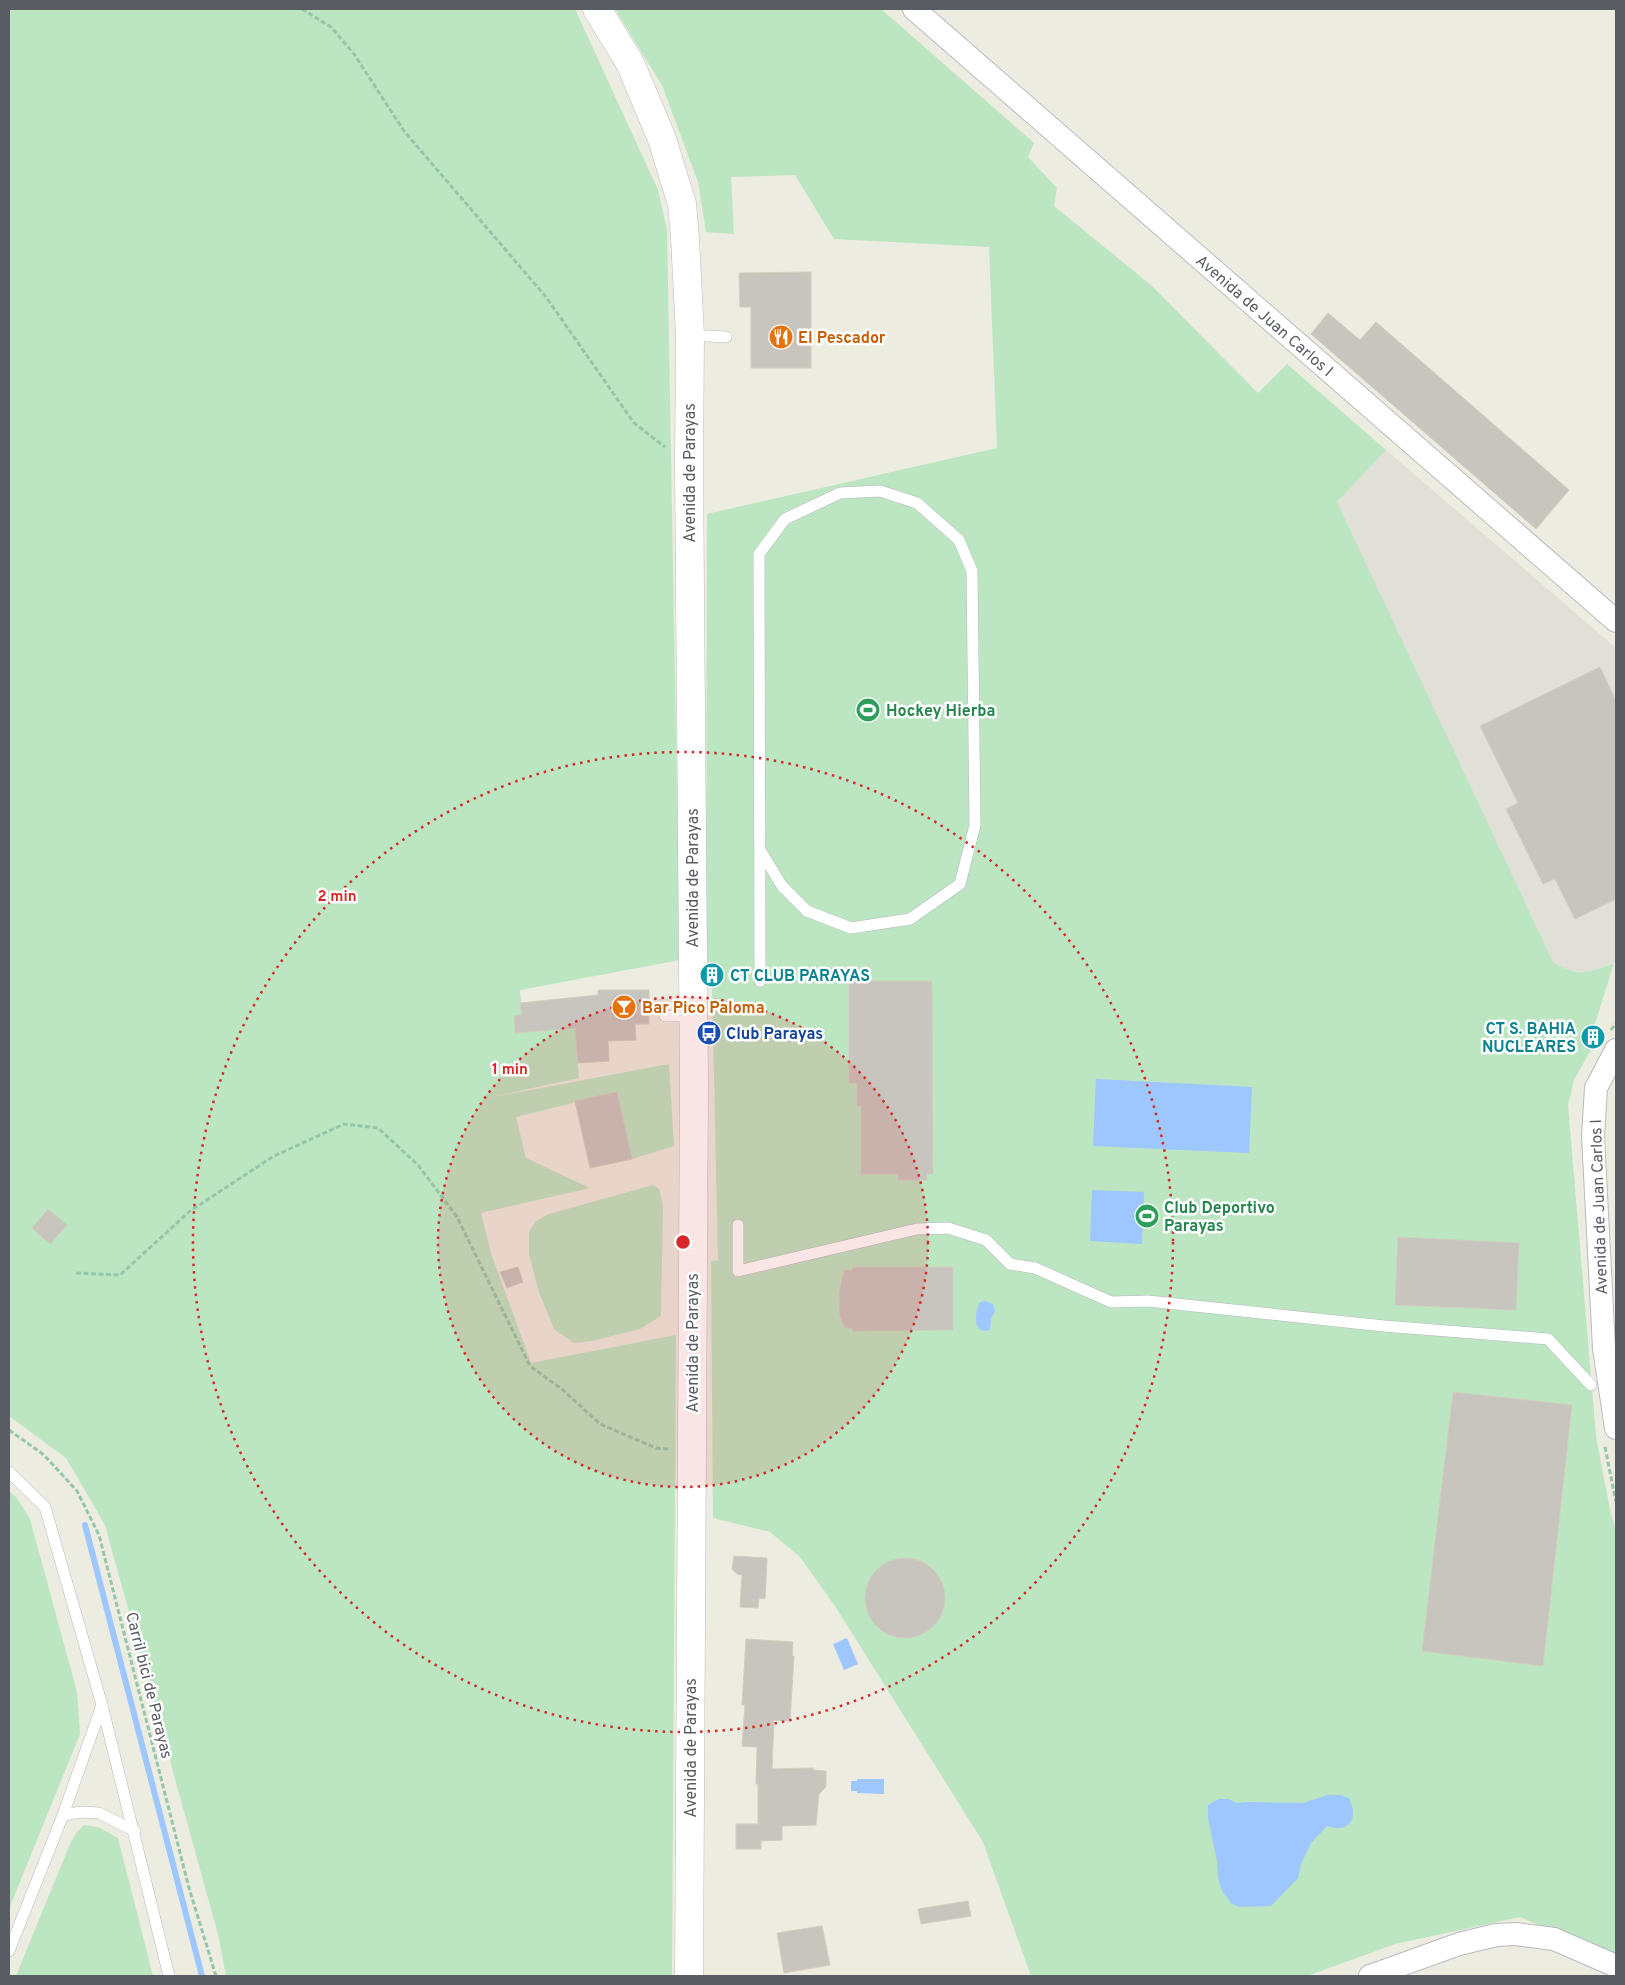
<svg xmlns="http://www.w3.org/2000/svg" width="1625" height="1985" font-family="Overpass,sans-serif">
<style>
.industrial{fill:#e0dfd8}
.green{fill:#bce5c2}
.water{fill:#9ec6ff}
.lines{fill:none;stroke-linecap:round;stroke-linejoin:round}
.stream{stroke:#9ec6ff;stroke-width:6}
.building{fill:#c7c5bd;stroke:#d1cebf}
.lane-casing{stroke:#b8bac0;stroke-width:12}
.street-casing{stroke:#b8bac0;stroke-width:24}
.secondary-casing{stroke:#bbbdc5;stroke-width:29}
.path{stroke:#95c6aa;stroke-width:3;stroke-dasharray:5 2.5;stroke-linecap:butt}
.lane{stroke:#fff;stroke-width:11}
.street{stroke:#fff;stroke-width:22}
.secondary{stroke:#fff;stroke-width:28}
.ring{fill:none;stroke:#d62828;stroke-width:2.5;stroke-dasharray:2.5 5}
.labels{text-anchor:middle;stroke-width:5;stroke-linejoin:round;paint-order:stroke}
.street-label{font-size:16px;fill:#595c62;stroke:#fff}
.food-label{font-size:16px;font-weight:bold;fill:#c56008;stroke:#fff;text-anchor:start}
.leisure-label{font-size:16px;font-weight:bold;fill:#27864d;stroke:#fff;text-anchor:start}
.culture-label{font-size:16px;font-weight:bold;fill:#0d838f;stroke:#fff;text-anchor:start}
.transit-label{font-size:16px;font-weight:bold;fill:#164399;stroke:#fff;text-anchor:start}
.centre{fill:#d62828;stroke:#fff;stroke-width:2.5}
.ring-label{font-size:15px;text-anchor:middle;font-weight:bold;fill:#d62828;stroke:#fff;stroke-width:5;stroke-linejoin:round;paint-order:stroke}
</style>
<rect width="100%" height="100%" fill="#ecece0"/>
<path class="industrial" d="M1386 450 1616 648V962L1589 972 1568 971 1553 962 1336 502Z"/>
<g class="green">
<path d="M9 9H575L658 190 667 230 680 960 520 990 522 1015 514 1016 515 1033 575 1028 579 1078 488 1098 669 1064 674 1146 632 1159 617 1092 516 1117 526 1158 590 1188 481 1213 491 1253 531 1363 676 1335 672 1976H226L219 1938 105 1525 66 1458 9 1416Z"/>
<path d="M615 9H881L1034 143 1028 157 1057 188 1054 206 1152 286 1258 393 1287 364 1386 450 1337 502 1553 962C1579 978 1588 973 1614 963L1593 1030 1586 1042 1593 1046 1574 1080 1568 1105 1596 1436 1610 1510 1616 1531V1958L1520 1917 1395 1944 1307 1976H1031L983 1842 835 1606 800 1557 770 1532 713 1518 711 1261 718 1260 712 985 706 983 707 514 997 448 989 247 834 239 795 175 731 177 734 234 706 232 698 182 662 85Z"/>
<path d="M653 1185 659 1189 663 1206 661 1316 640 1329 592 1341 574 1343 554 1329 539 1292 529 1255V1232L536 1221 549 1214Z"/>
<path d="M9 1491 17 1498 30 1519 77 1692 80 1734 9 1909Z"/>
<path d="M84 1825 98 1827 118 1838 153 1976H16L70 1844 76 1833Z"/>
</g>
<g class="water">
<path d="M1096 1079 1252 1087 1249 1153 1093 1146Z"/>
<path d="M1092 1190 1144 1192 1142 1244 1090 1241Z"/>
<path d="M985 1301 993 1304 995 1311 991 1319 990 1330C973 1336 974 1312 980 1302Z"/>
<path d="M847 1638 858 1664 844 1670 833 1644Z"/>
<path d="M857 1779H884V1794L857 1793V1791H851V1781H857Z"/>
<path d="M1328 1795H1340L1349 1798C1359 1818 1350 1834 1327 1826L1311 1843 1301 1864 1298 1878 1271 1906 1239 1907 1231 1903 1222 1891 1218 1878 1217 1861 1208 1819V1805L1219 1799H1228L1237 1803 1250 1802 1303 1803Z"/>
</g>
<g class="lines">
<path class="stream" d="M85 1525 202 1976"/>
</g>
<g class="building">
<path d="M811 272V368H751V307H740L739 273Z"/>
<path d="M1328 313 1360 340 1376 322 1569 490 1536 529 1311 334Z"/>
<path d="M1600 667 1616 701V899L1575 919 1555 879 1543 884 1506 809 1518 803 1480 726Z"/>
<path d="M849 981H932L933 1174H927V1180H898V1174H861V1106H857V1083H849Z"/>
<path d="M598 990H649V1024H635L636 1040 608 1041 609 1061 578 1063 575 1028 515 1033 514 1016 522 1015 520 1003 598 995Z"/>
<path d="M617 1092 632 1159 590 1168 575 1101Z"/>
<path d="M48 1209 67 1225 50 1244 32 1228Z"/>
<path d="M1398 1237 1519 1243 1516 1310 1395 1305Z"/>
<path d="M518 1267 523 1282 507 1288 500 1272Z"/>
<path d="M853 1267H953V1330L853 1331 852 1328H845L840 1316 839 1292 844 1270H852Z"/>
<path d="M1453 1392 1572 1405 1543 1666 1422 1651Z"/>
<path d="M734 1556 767 1558 765 1599 759 1598 758 1608 740 1607 742 1575 737 1574 732 1569Z"/>
<circle cx="905" cy="1598" r="40"/>
<path d="M746 1639 793 1642 792 1656H794L790 1721 774 1720 772 1769 813 1768V1770L826 1771V1787L819 1794 816 1825 782 1826V1840L761 1841V1849H736V1824H758V1784H756L757 1747 742 1746 745 1705H742Z"/>
<path d="M968 1901 971 1916 921 1924 918 1909Z"/>
<path d="M822 1926 830 1965 784 1973 777 1933Z"/>
</g>
<g class="lines">
<defs>
<g id="lane">
<path d="M690 335 726 337"/>
<path d="M760 850 782 886 807 911 851 928 910 919 960 884 975 825 972 571 959 540 917 503 880 491 840 493 785 519 759 554 760 981"/>
<path d="M665 1016H693"/>
<path d="M738 1225V1271L917 1229 948 1228 986 1240 1010 1264 1035 1268 1111 1302 1148 1301 1384 1326 1548 1339 1591 1385"/>
<path d="M9 1472 45 1507 102 1705 169 1976"/>
<path d="M63 1815 81 1812 99 1813 135 1831"/>
<path d="M9 1951 63 1815 102 1705"/>
</g>
<g id="street">
<path d="M914 9 1616 621"/>
<path d="M1616 1050 1596 1088 1593 1136 1604 1348 1616 1428"/>
<path d="M1370 1976 1459 1944 1496 1935 1516 1934 1554 1939 1616 1966"/>
</g>
<path id="secondary" d="M597 9 630 63 662 139 682 204 685 238 690 335 689 466 694 1086 689 1976"/>
</defs>
<use href="#lane" class="lane-casing"/>
<use href="#street" class="street-casing"/>
<use href="#secondary" class="secondary-casing"/>
<g class="path">
<path d="M302 9 331 27 354 54 404 131 546 297 634 423 665 447"/>
<path d="M1611 1030 1616 1023"/>
<path d="M76 1273 120 1275 190 1211 274 1156 344 1124 378 1128 418 1165 457 1217 530 1366 563 1390 600 1424 656 1448 668 1449"/>
<path d="M9 1430 44 1455 77 1491 99 1535 189 1888 216 1976"/>
<path d="M1605 1447 1616 1502"/>
</g>
<use href="#lane" class="lane"/>
<use href="#street" class="street"/>
<use href="#secondary" class="secondary"/>
</g>
<circle cx="683" cy="1242" r="245" fill="#d62828" fill-opacity=".12"/>
<g class="ring">
<circle cx="683" cy="1242" r="245"/>
<circle cx="683" cy="1242" r="490"/>
</g>
<defs>
<symbol id="restaurant-disc" viewBox="-11 -11 22 22"><circle r="9.5" fill="#e8710a" stroke="#fff"/><path d="M-5-6h1v4h1v-4h1v4h1v-4h1v5L-1.5 .5V6h-2V.5L-5-1ZM5-6V6H3V1.5H1.5Q1.5-4 5-6Z" fill="#fff"/></symbol>
<symbol id="stadium-disc" viewBox="-11 -11 22 22"><circle r="9.5" fill="#2e9e5b" stroke="#fff"/><path d="M0-5a6.5 5 0 1 0 0 10a6.5 5 0 1 0 0-10ZM-3.5-1.8h7v3.6h-7Z" fill="#fff"/></symbol>
<symbol id="building-disc" viewBox="-11 -11 22 22"><circle r="9.5" fill="#0f9aa8" stroke="#fff"/><path d="M-4-6H4V6H1V3H-1V6H-4ZM-2.5-4.3h1.7v1.8h-1.7ZM.8-4.3h1.7v1.8H.8ZM-2.5-1h1.7V.8h-1.7ZM.8-1h1.7V.8H.8Z" fill="#fff"/></symbol>
<symbol id="bar-disc" viewBox="-11 -11 22 22"><circle r="9.5" fill="#e8710a" stroke="#fff"/><path d="M-6-5H6L.8 .8V4.5H3.5V6h-7V4.5H-.8V.8Z" fill="#fff"/></symbol>
<symbol id="bus-disc" viewBox="-11 -11 22 22"><circle r="9.5" fill="#1a4fb4" stroke="#fff"/><path d="M-5-6H5V4H4V6H2V4H-2V6H-4V4H-5ZM-3.5-4V0h7V-4ZM-3.5 1.2v1.5H-2V1.2ZM2 1.2v1.5H3.5V1.2Z" fill="#fff"/></symbol>
</defs>
<g fill-rule="evenodd">
<use href="#restaurant-disc" x="767" y="323" width="28" height="28"/>
<use href="#stadium-disc" x="854" y="696" width="28" height="28"/>
<use href="#building-disc" x="698" y="961" width="28" height="28"/>
<use href="#bar-disc" x="610" y="993" width="28" height="28"/>
<use href="#bus-disc" x="695" y="1019" width="28" height="28"/>
<use href="#building-disc" x="1579" y="1023" width="28" height="28"/>
<use href="#stadium-disc" x="1133" y="1202" width="28" height="28"/>
</g>
<g class="labels">
<g class="street-label">
<text transform="translate(1265 315) rotate(41)" y="6">Avenida de Juan Carlos I</text>
<text transform="translate(689 473) rotate(-90)" y="6">Avenida de Parayas</text>
<text transform="translate(692 878) rotate(-90)" y="6">Avenida de Parayas</text>
<text transform="translate(1598 1207) rotate(-92)" y="6">Avenida de Juan Carlos I</text>
<text transform="translate(692 1343) rotate(-90)" y="6">Avenida de Parayas</text>
<text transform="translate(150 1685) rotate(76)" y="6">Carril bici de Parayas</text>
<text transform="translate(690 1748) rotate(-90)" y="6">Avenida de Parayas</text>
</g>
<g class="food-label">
<text x="798" y="343">El Pescador</text>
<text x="642" y="1013">Bar Pico Paloma</text>
</g>
<g class="leisure-label">
<text x="886" y="716">Hockey Hierba</text>
<text x="1164" y="1213">Club Deportivo<tspan x="1164" dy="18">Parayas</tspan></text>
</g>
<g class="culture-label">
<text x="730" y="981">CT CLUB PARAYAS</text>
<text x="1576" y="1034" text-anchor="end">CT S. BAHIA<tspan x="1576" dy="18">NUCLEARES</tspan></text>
</g>
<g class="transit-label">
<text x="726" y="1039">Club Parayas</text>
</g>
</g>
<circle cx="683" cy="1242" r="8" class="centre"/>
<g class="ring-label">
<text x="337" y="901">2 min</text>
<text x="510" y="1074">1 min</text>
</g>
<rect width="1625" height="1985" fill="none" stroke="#595c62" stroke-width="20"/>
</svg>
